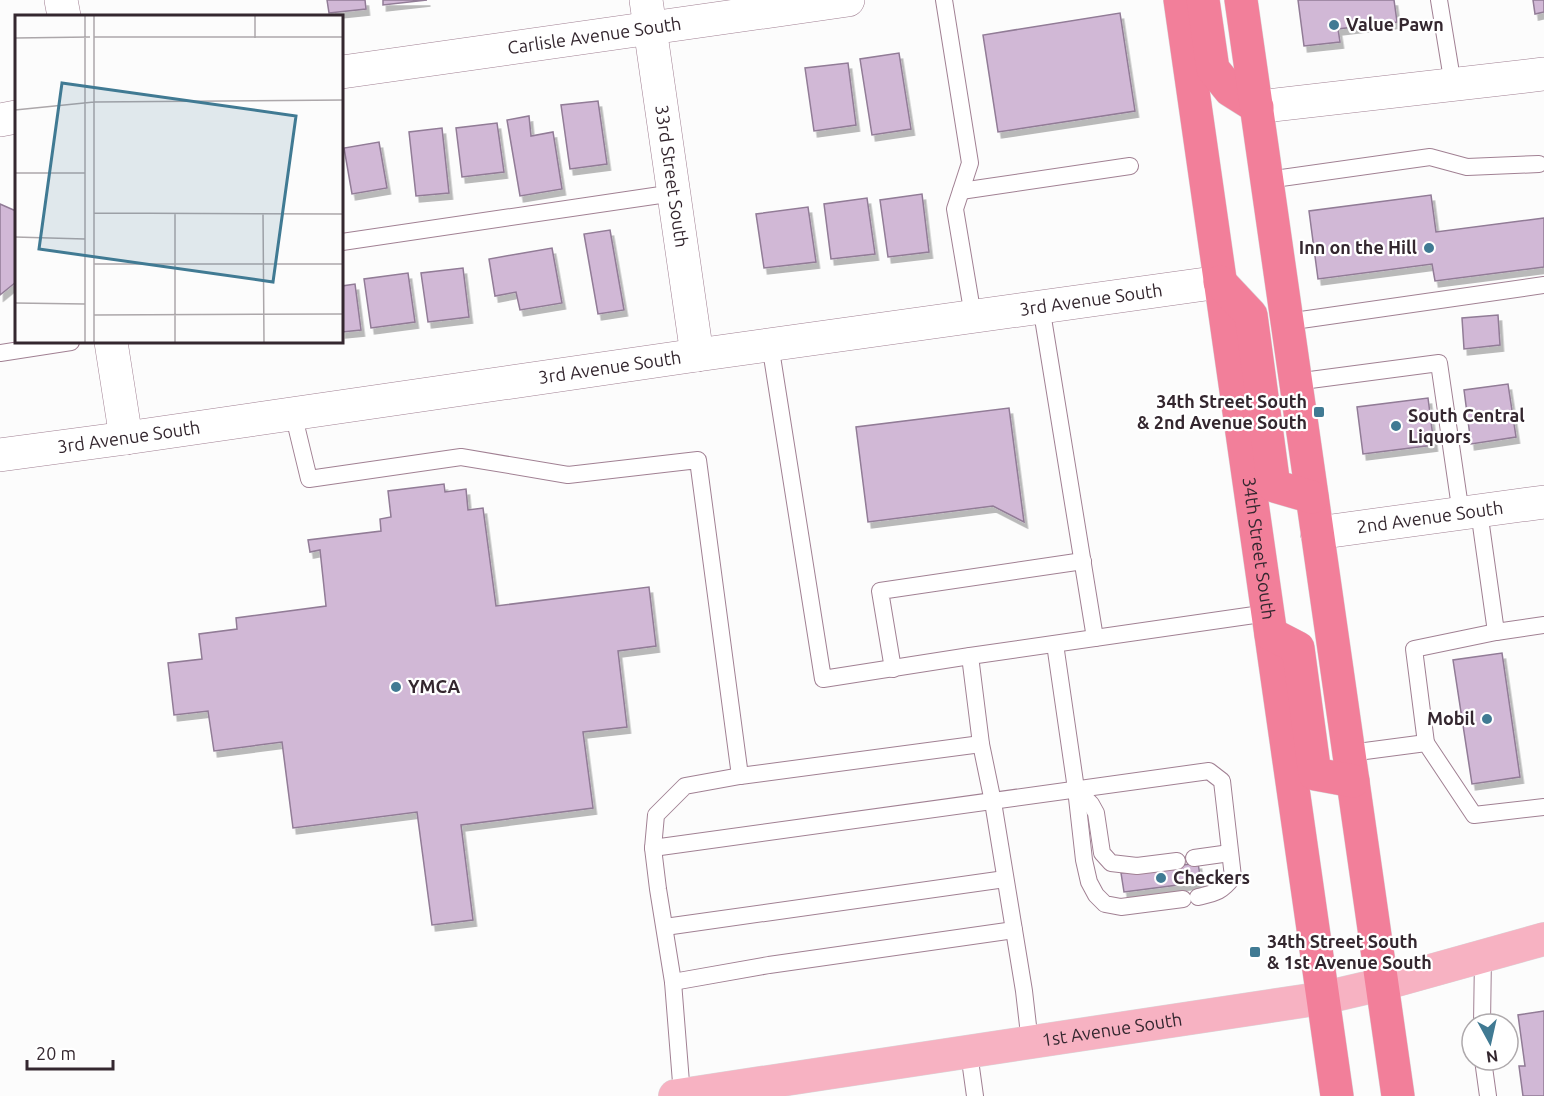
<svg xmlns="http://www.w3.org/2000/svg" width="1544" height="1096" font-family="Ubuntu,sans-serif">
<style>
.building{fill:#d1b8d6;stroke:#917b96;stroke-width:1.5;filter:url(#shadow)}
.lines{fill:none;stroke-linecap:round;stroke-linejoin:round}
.lane-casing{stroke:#a18093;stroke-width:18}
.street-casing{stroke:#a18093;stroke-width:34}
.primary-casing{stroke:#dad8da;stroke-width:34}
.highway-casing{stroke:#dad8da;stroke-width:34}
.lane{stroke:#fff;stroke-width:16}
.street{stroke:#fff;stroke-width:33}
.primary{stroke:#f7b2c2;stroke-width:33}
.highway{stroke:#f27f9a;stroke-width:33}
.poi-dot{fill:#407a93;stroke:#fff;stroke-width:2}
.labels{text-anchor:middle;stroke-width:4.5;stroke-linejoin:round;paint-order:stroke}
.poi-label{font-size:18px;font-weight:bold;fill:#34272f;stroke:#fff;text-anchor:start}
.street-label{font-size:18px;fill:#34272f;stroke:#fff}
.inset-road{fill:none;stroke:#aca7aa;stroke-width:1.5}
.view{fill:#407a93;fill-opacity:0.15;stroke:#407a93;stroke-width:3}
.inset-edge{fill:none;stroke:#34272f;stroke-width:3}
</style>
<defs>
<filter id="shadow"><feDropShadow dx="3.5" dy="6" stdDeviation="0" flood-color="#0004"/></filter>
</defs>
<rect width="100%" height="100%" fill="#fcfcfc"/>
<g class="building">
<path d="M327 0H365L366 9 329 13Z"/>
<path d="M383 0H427L383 5Z"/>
<path d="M1298 0H1394L1397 22 1338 29 1340 42 1304 46Z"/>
<path d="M1533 0H1544V12L1535 14Z"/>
<path d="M1120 13 1135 111 998 132 983 35Z"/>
<path d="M899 53 911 129 872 135 860 59Z"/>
<path d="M848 63 856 125 814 131 805 68Z"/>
<path d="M598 101 607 164 570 169 561 105Z"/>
<path d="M529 116 531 136 553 132 562 189 520 196 507 120Z"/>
<path d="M497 123 504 172 462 177 456 128Z"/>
<path d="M442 128 449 193 416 196 409 132Z"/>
<path d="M379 142 387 188 352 194 344 148Z"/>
<path d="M922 194 929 252 888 257 880 200Z"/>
<path d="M1431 195 1436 232 1544 218V267L1435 281 1432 264 1318 279 1309 211Z"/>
<path d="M867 198 875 254 831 259 824 204Z"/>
<path d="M0 204 16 211V282L0 295Z"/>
<path d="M808 207 816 262 764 268 756 214Z"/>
<path d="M610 230 624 310 598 314 584 234Z"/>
<path d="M552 248 562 303 520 310 516 292 495 296 489 259Z"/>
<path d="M463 268 469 317 428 322 421 273Z"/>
<path d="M408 273 415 322 371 328 364 279Z"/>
<path d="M355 284 361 330 342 332V286Z"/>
<path d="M1498 315 1500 345 1464 349 1462 318Z"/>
<path d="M1508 384 1516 437 1471 444 1464 390Z"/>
<path d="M1428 398 1434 445 1363 454 1357 407Z"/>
<path d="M1009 408 1024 522 993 506 868 522 856 427Z"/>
<path d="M444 484 445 492 466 489 468 510 483 508 496 606 649 587 656 646 618 651 627 727 583 732 593 808 461 825 473 920 432 925 417 812 293 828 282 742 214 751 208 711 174 715 168 663 202 659 199 634 237 629 236 618 326 606 320 550 310 552 308 540 381 531 380 519 391 517 388 491Z"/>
<path d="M1502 653 1520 777 1472 784 1453 660Z"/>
<path d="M1198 863 1201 882 1124 892 1121 873Z"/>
<path d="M1544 1011V1096H1523L1519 1066H1525L1518 1015Z"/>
</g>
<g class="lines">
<defs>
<g id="lane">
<path d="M944 0 970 163 955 209 973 316"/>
<path d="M1439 0 1453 85"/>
<path d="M1267 180 1430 157 1467 167 1539 164"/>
<path d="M961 191 1130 166"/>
<path d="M342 242 674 193"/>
<path d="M1041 306 1095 638"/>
<path d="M1287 322 1544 285"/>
<path d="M770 344 823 679 970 656"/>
<path d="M0 353 71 342"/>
<path d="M1295 382 1439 363 1461 514"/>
<path d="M293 413 309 479 461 457 568 475 698 460 740 776"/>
<path d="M1479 511 1496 632 1544 625"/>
<path d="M1055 644 1076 789 1084 860 1089 882 1096 895 1105 904 1121 907 1183 899"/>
<path d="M893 669 880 591 1083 561"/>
<path d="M1426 743 1414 649 1496 632"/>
<path d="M1350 753 1426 743 1474 815 1544 807"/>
<path d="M1076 789 1091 804 1096 813 1102 853 1111 863 1137 866 1177 861"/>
<path d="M653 848 1209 771 1222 781 1233 877C1222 892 1215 893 1198 897"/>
<path d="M1194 858 1230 853"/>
<path d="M665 927 1005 879"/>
<path d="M673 982 769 965 1014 930"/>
<path d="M1482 1024 1483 956"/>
<path d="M1030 1043 1024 991 1014 930 993 802 981 744 970 656 1268 613"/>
<path d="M969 1053 975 1096"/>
<path d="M1483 1060 1488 1096"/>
<path d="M682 1095 673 982 658 889 653 848 656 815 685 786 740 776 981 744"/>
</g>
<g id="street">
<path d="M61 0 64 16"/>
<path id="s1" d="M646 0 697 355"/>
<path id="s2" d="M342 72 848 0"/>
<path d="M1257 107 1544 74"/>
<path d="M0 120 16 117"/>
<path d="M111 342 126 438"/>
<path id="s3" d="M0 455 126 438 697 355 1220 282"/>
<path id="s4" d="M1317 533 1544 502"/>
</g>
<g id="primary">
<path id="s5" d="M675 1096 1323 998 1383 984 1544 939"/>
</g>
<g id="highway">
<path id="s6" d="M1180 0 1337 1096"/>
<path d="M1203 0 1213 69 1230 90 1257 107"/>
<path d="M1241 0 1398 1096"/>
<path d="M1220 282 1251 315 1274 486 1312 497"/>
<path d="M1271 634 1298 648 1315 774 1353 781"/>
</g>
</defs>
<use href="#lane" class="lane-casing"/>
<use href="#street" class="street-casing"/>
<use href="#primary" class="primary-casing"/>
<use href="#highway" class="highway-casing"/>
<use href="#lane" class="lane"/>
<use href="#street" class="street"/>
<use href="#primary" class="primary"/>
<use href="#highway" class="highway"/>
</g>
<g class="poi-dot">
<circle cx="1334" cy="25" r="6"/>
<circle cx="1429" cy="248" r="6"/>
<rect x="1313" y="406" width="12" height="12" rx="3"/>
<circle cx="1396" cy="426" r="6"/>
<circle cx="396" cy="687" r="6"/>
<circle cx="1487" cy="719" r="6"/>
<circle cx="1161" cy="878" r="6"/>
<rect x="1249" y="946" width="12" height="12" rx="3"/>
</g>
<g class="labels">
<g class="poi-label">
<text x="1346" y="31">Value Pawn</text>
<text x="1417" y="254" text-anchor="end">Inn on the Hill</text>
<text x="1307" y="408" text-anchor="end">34th Street South<tspan x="1307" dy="21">&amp; 2nd Avenue South</tspan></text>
<text x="1408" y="422">South Central<tspan x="1408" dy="21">Liquors</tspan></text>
<text x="408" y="693">YMCA</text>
<text x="1475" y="725" text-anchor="end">Mobil</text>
<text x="1173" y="884">Checkers</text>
<text x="1267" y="948">34th Street South<tspan x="1267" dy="21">&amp; 1st Avenue South</tspan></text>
</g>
<g class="street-label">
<text dy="6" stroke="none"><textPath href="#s2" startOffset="255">Carlisle Avenue South</textPath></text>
<text dy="6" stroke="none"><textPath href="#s1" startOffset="178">33rd Street South</textPath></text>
<text dy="6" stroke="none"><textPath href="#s3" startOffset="1102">3rd Avenue South</textPath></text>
<text dy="6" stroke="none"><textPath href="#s3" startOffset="616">3rd Avenue South</textPath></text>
<text dy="6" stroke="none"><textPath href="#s3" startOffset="130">3rd Avenue South</textPath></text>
<text dy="6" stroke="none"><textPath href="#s4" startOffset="114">2nd Avenue South</textPath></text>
<text dy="6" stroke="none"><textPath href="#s6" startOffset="554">34th Street South</textPath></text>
<text dy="6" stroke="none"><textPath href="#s5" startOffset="442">1st Avenue South</textPath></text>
</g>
</g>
<g transform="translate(15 15)">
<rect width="328" height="328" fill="#fcfcfc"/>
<path class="inset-road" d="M70 1V328M240 1V23M79 22H329M0 23 75 22M0 95 79 87 329 85M0 158H70M79 198 329 199M160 198V328M248 198 249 328M0 222 70 224M79 249H329M0 288 70 289M79 300 329 299M79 328V1"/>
<path class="view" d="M47 68 281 101 258 267 24 234Z"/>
<rect width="328" height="328" class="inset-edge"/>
</g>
<g transform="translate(1490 1042) rotate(172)"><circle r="28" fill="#ffffff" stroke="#aea9ac" stroke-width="1.5"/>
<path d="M0-4.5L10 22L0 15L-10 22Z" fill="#407a93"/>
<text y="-9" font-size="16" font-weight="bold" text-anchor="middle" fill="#34272f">N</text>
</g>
<path d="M27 1060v9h86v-9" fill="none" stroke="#34272f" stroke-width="3"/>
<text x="36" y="1060" font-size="18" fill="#34272f" stroke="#ffffff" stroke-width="4.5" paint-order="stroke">20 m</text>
</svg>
